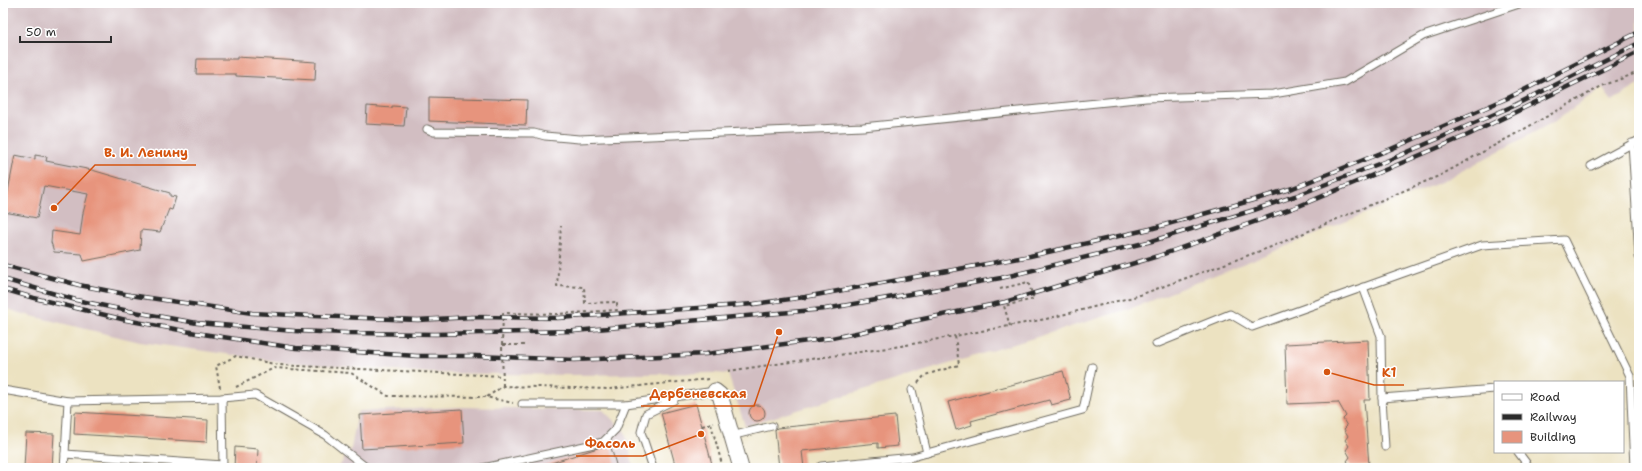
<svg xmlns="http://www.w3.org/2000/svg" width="1642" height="471" font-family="'Shantell Sans',sans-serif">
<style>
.industrial{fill:#d2bec2}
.building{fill:#e7947d}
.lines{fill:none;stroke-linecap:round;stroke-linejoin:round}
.lane-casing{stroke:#6f6b60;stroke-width:9}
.street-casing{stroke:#6f6b60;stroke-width:17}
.path{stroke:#6f6b60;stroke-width:2;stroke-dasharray:3 3;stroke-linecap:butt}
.lane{stroke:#fff;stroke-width:7}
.street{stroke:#fff;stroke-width:15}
.rail-casing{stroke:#2b2b2b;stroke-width:4.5}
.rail{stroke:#fff;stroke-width:3;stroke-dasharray:9;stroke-linecap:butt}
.leader{fill:none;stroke:#d5540f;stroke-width:1.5}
.callout-dot{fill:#d5540f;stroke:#fff;stroke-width:1.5}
.callout-label{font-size:13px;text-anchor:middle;font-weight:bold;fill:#d5540f;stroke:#fff;stroke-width:3;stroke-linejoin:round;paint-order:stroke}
</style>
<rect width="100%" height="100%" fill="#fff"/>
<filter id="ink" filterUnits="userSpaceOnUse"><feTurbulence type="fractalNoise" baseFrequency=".025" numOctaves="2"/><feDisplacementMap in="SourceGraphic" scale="8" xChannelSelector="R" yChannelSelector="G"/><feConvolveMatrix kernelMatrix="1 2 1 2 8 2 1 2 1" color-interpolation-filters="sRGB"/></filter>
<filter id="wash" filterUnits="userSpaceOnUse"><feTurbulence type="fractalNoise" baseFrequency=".012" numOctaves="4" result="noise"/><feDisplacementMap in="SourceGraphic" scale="16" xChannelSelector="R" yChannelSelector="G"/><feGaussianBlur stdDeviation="0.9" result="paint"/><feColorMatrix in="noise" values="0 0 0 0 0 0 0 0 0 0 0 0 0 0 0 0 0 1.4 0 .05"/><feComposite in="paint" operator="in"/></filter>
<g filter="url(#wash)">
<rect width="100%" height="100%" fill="#ece2c1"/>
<g class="industrial">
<path d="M3 3H1639V85L1612 101 1602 88 1557 120 1441 182 1275 251 1132 308 745 426 728 374 714 373 575 375 432 373 283 362 140 342 19 313 3 307Z"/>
<path d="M462 407 603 410 625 432 634 468H338L351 449 358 411Z"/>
</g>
<g id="blocks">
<g class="building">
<path d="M237 57 316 62 315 80 236 76V74H196L197 59H237Z"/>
<path d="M429 97 527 100 526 125 429 121Z"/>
<path d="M367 106 392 108V106L406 107 404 126 366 124Z"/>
<path d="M15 155 35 159V155L47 157 46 161 92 170 170 193V196L176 197 172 210 169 209 160 232 141 230 140 250 84 261 82 254 54 252 51 242 52 231 80 235 83 213 88 194 44 186 37 218 4 212Z"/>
<path d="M1368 340 1370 400H1364L1369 465 1351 466 1347 461 1350 457 1346 450 1349 446 1345 440 1348 436 1344 429 1347 426 1343 419 1346 416 1338 402 1287 404 1285 344Z"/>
<path d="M1063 371 1071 400 1051 405 1049 400 971 421 972 425 956 430 948 402Z"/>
<path d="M696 404 713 468H676L661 413Z"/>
<circle cx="757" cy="413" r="8"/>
<path d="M462 409 464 443 362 449 360 415Z"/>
<path d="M75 412 208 420 207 442 74 434Z"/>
<path d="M895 416 898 446 878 448V443L802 451 804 468H779L775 430 777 428Z"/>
<path d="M26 433 54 434 52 468H24Z"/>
<path d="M610 444 617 468H542V466Z"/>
<path d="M235 447 258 449 257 468H234Z"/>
</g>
</g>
</g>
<g filter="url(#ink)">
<use href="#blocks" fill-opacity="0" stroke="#6f6b60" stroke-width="1"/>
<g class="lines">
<defs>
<g id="lane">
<path d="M427 129 434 132 534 133 545 136 579 139 863 127 1146 98 1273 94 1345 82 1423 36 1522 3"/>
<path d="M1632 143 1639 257"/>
<path d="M1591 166 1639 140"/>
<path d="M1363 287 1381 336 1382 398"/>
<path d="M1156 344 1230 314 1252 327 1482 245 1564 240 1630 376 1634 468"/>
<path d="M3 390 68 401 222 398 255 395 325 435 367 468"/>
<path d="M222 398 223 468"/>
<path d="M522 404H626L715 391"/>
<path d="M731 436 772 426"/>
<path d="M1385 447 1382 398 1495 389"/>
<path d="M1518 452 1530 468"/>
<path d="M927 453 1083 410 1092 367"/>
<path d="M65 454 68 401"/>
<path d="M64 468 65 454 223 465"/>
<path d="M483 468 603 442 616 429 626 404"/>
<path d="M653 468 641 432 646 414 674 400"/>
<path d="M821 468V466L913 457 927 453 912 390"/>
</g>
<path id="street" d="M715 391 720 395 741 468"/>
</defs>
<use href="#lane" class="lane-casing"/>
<use href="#street" class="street-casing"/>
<g class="path">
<path d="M1000 289 1028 282 1034 299 1004 306 1010 326"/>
<path d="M502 345 503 313 558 314 617 310V302L585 303 584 287 557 286 561 226"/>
<path d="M728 371 901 346 955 336"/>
<path d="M918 383 925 375 959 365 955 336 1046 319 1137 296 1271 247 1441 175 1602 86 1639 72"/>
<path d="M503 386 502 345H527"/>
<path d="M236 387 274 368 351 373 388 396 486 397 513 403"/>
<path d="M220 388 216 366 236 356 279 365 502 376"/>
<path d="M487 397 503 386 609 389 709 379"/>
<path d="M711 424 723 468"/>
<path d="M702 426 714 423"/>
</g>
<use href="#lane" class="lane"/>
<use href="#street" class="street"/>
<defs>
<g id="rail">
<path d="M3 265 79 285 130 295 252 313 313 316 418 320 472 317 558 318 754 304 805 297 1030 256 1150 229 1253 200 1293 188 1391 149 1510 97 1639 32"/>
<path d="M3 279 76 300 129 311 197 323 295 331 347 333 436 334 574 331 825 309 1001 278 1152 241 1254 210 1295 196 1394 158 1513 106 1639 43"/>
<path d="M3 289 34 298 126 320 196 333 296 348 417 356H475L575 360 706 354 832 338 1005 302 1158 256 1299 206 1468 135 1639 52"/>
</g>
</defs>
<use href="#rail" class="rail-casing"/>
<use href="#rail" class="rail"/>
</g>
</g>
<path class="leader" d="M54 208L95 165H196M1327 372L1374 385H1404M779 332L754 406H641M701 434L643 456H576"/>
<g class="callout-dot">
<circle cx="54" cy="208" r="4"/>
<circle cx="1327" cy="372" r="4"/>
<circle cx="779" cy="332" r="4"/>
<circle cx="701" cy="434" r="4"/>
</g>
<g class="callout-label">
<text x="146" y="157">В. И. Ленину</text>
<text x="1389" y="377">К1</text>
<text x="698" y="398">Дербеневская</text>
<text x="610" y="448">Фасоль</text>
</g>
<rect width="1642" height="471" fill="none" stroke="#fff" stroke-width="16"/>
<rect x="1494" y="381" width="130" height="72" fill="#ffffff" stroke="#aaaaaa"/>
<rect x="1502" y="394" width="20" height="6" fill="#ffffff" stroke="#aaaaaa"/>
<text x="1530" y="401" font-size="12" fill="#2b2b2b">Road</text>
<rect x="1502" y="414" width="20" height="6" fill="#2b2b2b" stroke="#aaaaaa"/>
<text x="1530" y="421" font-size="12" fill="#2b2b2b">Railway</text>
<rect x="1502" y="431" width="20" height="12" fill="#e7947d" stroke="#aaaaaa"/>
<text x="1530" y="441" font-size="12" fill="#2b2b2b">Building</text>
<path d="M20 36v6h91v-6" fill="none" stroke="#2b2b2b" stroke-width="2"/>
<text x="26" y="36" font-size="12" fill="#2b2b2b" stroke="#ffffff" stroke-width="3" paint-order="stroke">50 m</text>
</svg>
